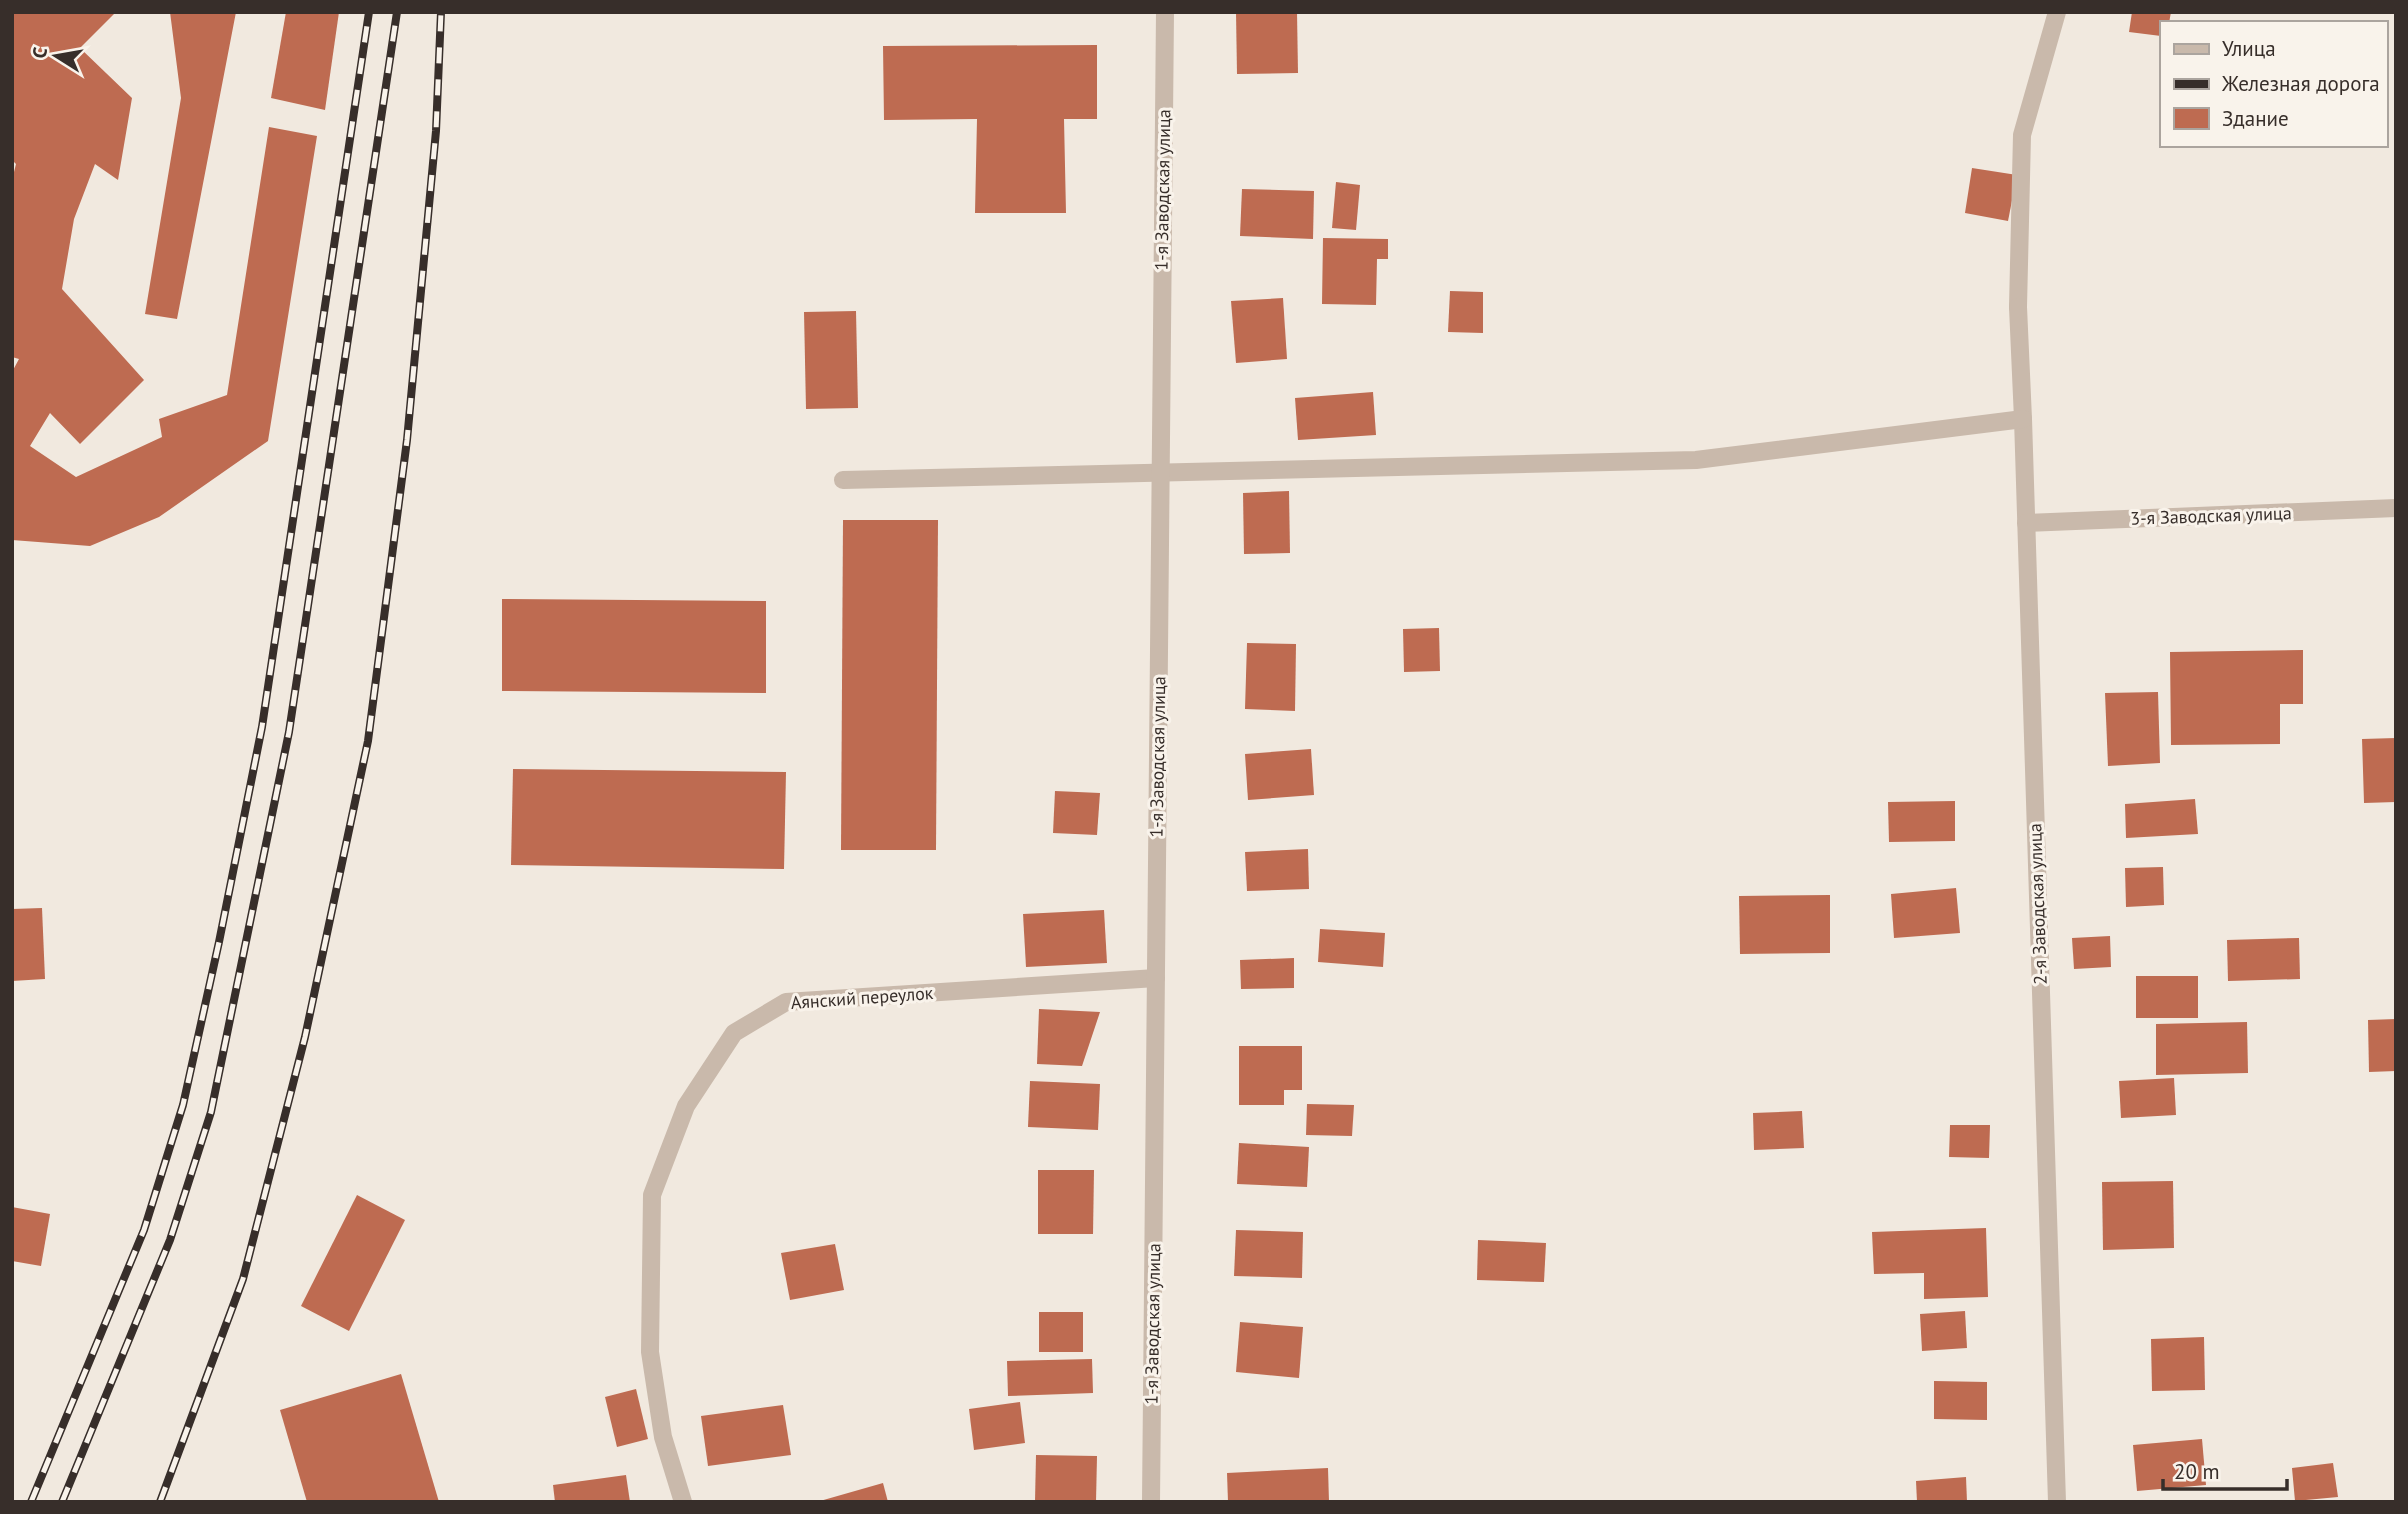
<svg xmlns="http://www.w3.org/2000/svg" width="2408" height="1514" font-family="'PT Sans',sans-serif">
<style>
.building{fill:#be6b51}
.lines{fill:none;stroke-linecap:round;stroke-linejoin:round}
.lane{stroke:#c9b9ab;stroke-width:18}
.street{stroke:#c9b9ab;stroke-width:18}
.rail-casing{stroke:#372e2a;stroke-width:8}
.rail{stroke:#f9f3eb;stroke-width:5;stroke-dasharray:16;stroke-linecap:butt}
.labels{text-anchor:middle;stroke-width:6;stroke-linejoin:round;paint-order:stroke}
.street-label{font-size:18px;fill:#372e2a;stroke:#f9f3eb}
</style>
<rect width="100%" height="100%" fill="#f1e9df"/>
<g class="building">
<path d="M12 12H116L80 48 132 98 118 180 95 164 74 219 62 289 144 380 80 444 50 413 30 446 76 477 162 437 159 419 227 395 269 127 317 136 268 441 159 517 90 546 12 540V372L19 359 12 357V180L16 164 12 160Z"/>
<path d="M170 12H236L177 319 145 314 181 98Z"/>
<path d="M286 12H339L325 110 271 98Z"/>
<path d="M1236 12H1297L1298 73 1237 74Z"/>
<path d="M2132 12H2171L2169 23H2161V36L2129 32Z"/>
<path d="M1097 45V119H1064L1066 213H975L977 119 884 120 883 46Z"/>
<path d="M1972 168 2017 175 2008 221 1965 213Z"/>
<path d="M1336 182 1360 185 1356 230 1332 228Z"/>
<path d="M1242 189 1314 191 1313 239 1240 236Z"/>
<path d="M1323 238 1388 239V259H1377L1376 305 1322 304Z"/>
<path d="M1450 291 1483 292V333L1448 332Z"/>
<path d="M1283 298 1287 359 1236 363 1231 301Z"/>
<path d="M856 311 858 408 806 409 804 312Z"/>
<path d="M1373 392 1376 435 1298 440 1295 398Z"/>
<path d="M1289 491 1290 553 1244 554 1243 493Z"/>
<path d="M843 520H938L936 850H841Z"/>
<path d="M502 599 766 601V693L502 691Z"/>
<path d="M1439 628 1440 671 1404 672 1403 629Z"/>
<path d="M1247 643 1296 644 1295 711 1245 709Z"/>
<path d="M2303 650V704H2280V744L2171 745 2170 652Z"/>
<path d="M2158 692 2160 763 2108 766 2105 693Z"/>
<path d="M2396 738V802L2364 803 2362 739Z"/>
<path d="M1311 749 1314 795 1248 800 1245 754Z"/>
<path d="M513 769 786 772 784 869 511 865Z"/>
<path d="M1055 791 1100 793 1097 835 1053 833Z"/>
<path d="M2195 799 2198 834 2126 838 2125 804Z"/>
<path d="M1955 801V841L1889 842 1888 802Z"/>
<path d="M1308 849 1309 889 1247 891 1245 852Z"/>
<path d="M2163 867 2164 905 2126 907 2125 868Z"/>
<path d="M1956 888 1960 933 1894 938 1891 894Z"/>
<path d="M1830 895V953L1740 954 1739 896Z"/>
<path d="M42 908 45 979 12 981V909Z"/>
<path d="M1104 910 1107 963 1026 967 1023 914Z"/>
<path d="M1320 929 1385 933 1383 967 1318 962Z"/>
<path d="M2110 936 2111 967 2074 969 2072 938Z"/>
<path d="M2299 938 2300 979 2228 981 2227 940Z"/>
<path d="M1294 958V988L1241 989 1240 960Z"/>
<rect x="2136" y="976" width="62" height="42"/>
<path d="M1039 1009 1100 1012 1082 1066 1037 1064Z"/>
<path d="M2396 1019V1071L2369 1072 2368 1020Z"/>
<path d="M2247 1022 2248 1073 2156 1075V1024Z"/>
<path d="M1239 1046H1302V1090H1284V1105H1239Z"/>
<path d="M2174 1078 2176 1115 2121 1118 2119 1081Z"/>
<path d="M1030 1081 1100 1084 1098 1130 1028 1127Z"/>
<path d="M1307 1104 1354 1105 1352 1136 1306 1135Z"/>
<path d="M1802 1111 1804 1148 1754 1150 1753 1113Z"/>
<path d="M1950 1125H1990L1989 1158 1949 1157Z"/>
<path d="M1239 1143 1309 1147 1307 1187 1237 1184Z"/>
<path d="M1038 1170H1094L1093 1234H1038Z"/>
<path d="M2173 1181 2174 1248 2103 1250 2102 1182Z"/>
<path d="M357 1195 405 1220 349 1331 301 1306Z"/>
<path d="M12 1207 50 1214 41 1266 12 1261Z"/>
<path d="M1986 1228 1988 1297 1924 1299V1273L1874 1274 1872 1232Z"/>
<path d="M1236 1230 1303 1232 1302 1278 1234 1276Z"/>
<path d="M1478 1240 1546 1243 1544 1282 1477 1280Z"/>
<path d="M835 1244 844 1290 790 1300 781 1253Z"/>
<path d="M1965 1311 1967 1348 1922 1351 1920 1314Z"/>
<rect x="1039" y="1312" width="44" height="40"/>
<path d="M1240 1322 1303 1327 1299 1378 1236 1372Z"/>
<path d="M2204 1337 2205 1390 2152 1391 2151 1339Z"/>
<path d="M1092 1359 1093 1393 1008 1396 1007 1361Z"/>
<path d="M401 1374 439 1502H307L280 1410Z"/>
<path d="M1934 1381 1987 1382V1420L1934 1419Z"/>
<path d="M636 1389 648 1439 617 1447 605 1397Z"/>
<path d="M1020 1402 1025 1443 974 1450 969 1409Z"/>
<path d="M783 1405 791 1455 708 1466 701 1416Z"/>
<path d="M2202 1439 2206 1485 2137 1491 2133 1445Z"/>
<path d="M1036 1455 1097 1456 1096 1502H1035Z"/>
<path d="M2333 1463 2338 1497 2295 1501 2292 1468Z"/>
<path d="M1328 1468 1329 1502H1228L1227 1473Z"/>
<path d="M626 1475 630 1502H555L553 1485Z"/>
<path d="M1966 1477 1967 1502H1917L1916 1481Z"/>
<path d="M883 1483 888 1502H820V1501Z"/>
</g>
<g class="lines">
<path class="lane" d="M2018 307 2022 135 2057 12"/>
<g class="street">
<path d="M2018 307 2023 419 2057 1502"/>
<path d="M843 480 1696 460 2023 419"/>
<path d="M2026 523 2396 508"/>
<path d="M683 1502 663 1437 650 1352 652 1195 686 1106 734 1033 786 1002 1156 978"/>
<path d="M1151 1502 1165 12"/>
</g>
<defs>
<g id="rail">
<path d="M31 1502 144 1230 183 1105 219 942 262 727 369 12"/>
<path d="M62 1502 170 1240 211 1112 289 732 397 12"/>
<path d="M160 1502 243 1279 305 1037 368 741 407 440 436 131 441 12"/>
</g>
</defs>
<use href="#rail" class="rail-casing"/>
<use href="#rail" class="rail"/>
</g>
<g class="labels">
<g class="street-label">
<text transform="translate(1163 190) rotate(-89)" y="6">1-я Заводская улица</text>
<text transform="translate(2211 516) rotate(-2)" y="6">3-я Заводская улица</text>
<text transform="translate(1158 757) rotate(-89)" y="6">1-я Заводская улица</text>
<text transform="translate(2038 904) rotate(-92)" y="6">2-я Заводская улица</text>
<text transform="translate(862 998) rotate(-4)" y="6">Аянский переулок</text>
<text transform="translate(1153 1324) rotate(-89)" y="6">1-я Заводская улица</text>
</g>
</g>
<rect width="2408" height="1514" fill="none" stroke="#372e2a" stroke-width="28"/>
<rect x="2160" y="21" width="228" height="126" fill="#f9f3eb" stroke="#aba49e" stroke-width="2"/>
<rect x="2174" y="44" width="35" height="10" fill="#c9b9ab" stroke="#aba49e" stroke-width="2"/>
<text x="2222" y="56" font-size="21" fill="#372e2a">Улица</text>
<rect x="2174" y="79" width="35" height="10" fill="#372e2a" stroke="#aba49e" stroke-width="2"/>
<text x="2222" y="91" font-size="21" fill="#372e2a">Железная дорога</text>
<rect x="2174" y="108" width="35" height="21" fill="#be6b51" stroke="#aba49e" stroke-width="2"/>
<text x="2222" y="126" font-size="21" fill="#372e2a">Здание</text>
<g transform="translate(56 56) rotate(281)" stroke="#f9f3eb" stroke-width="5" paint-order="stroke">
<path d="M0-5L12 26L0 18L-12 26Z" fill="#372e2a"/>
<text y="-10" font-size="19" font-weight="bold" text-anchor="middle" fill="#372e2a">С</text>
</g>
<path d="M2163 1479v10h124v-10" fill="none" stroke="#372e2a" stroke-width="3.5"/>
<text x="2174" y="1479" font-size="21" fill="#372e2a" stroke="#f9f3eb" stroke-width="5" paint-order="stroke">20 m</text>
</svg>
